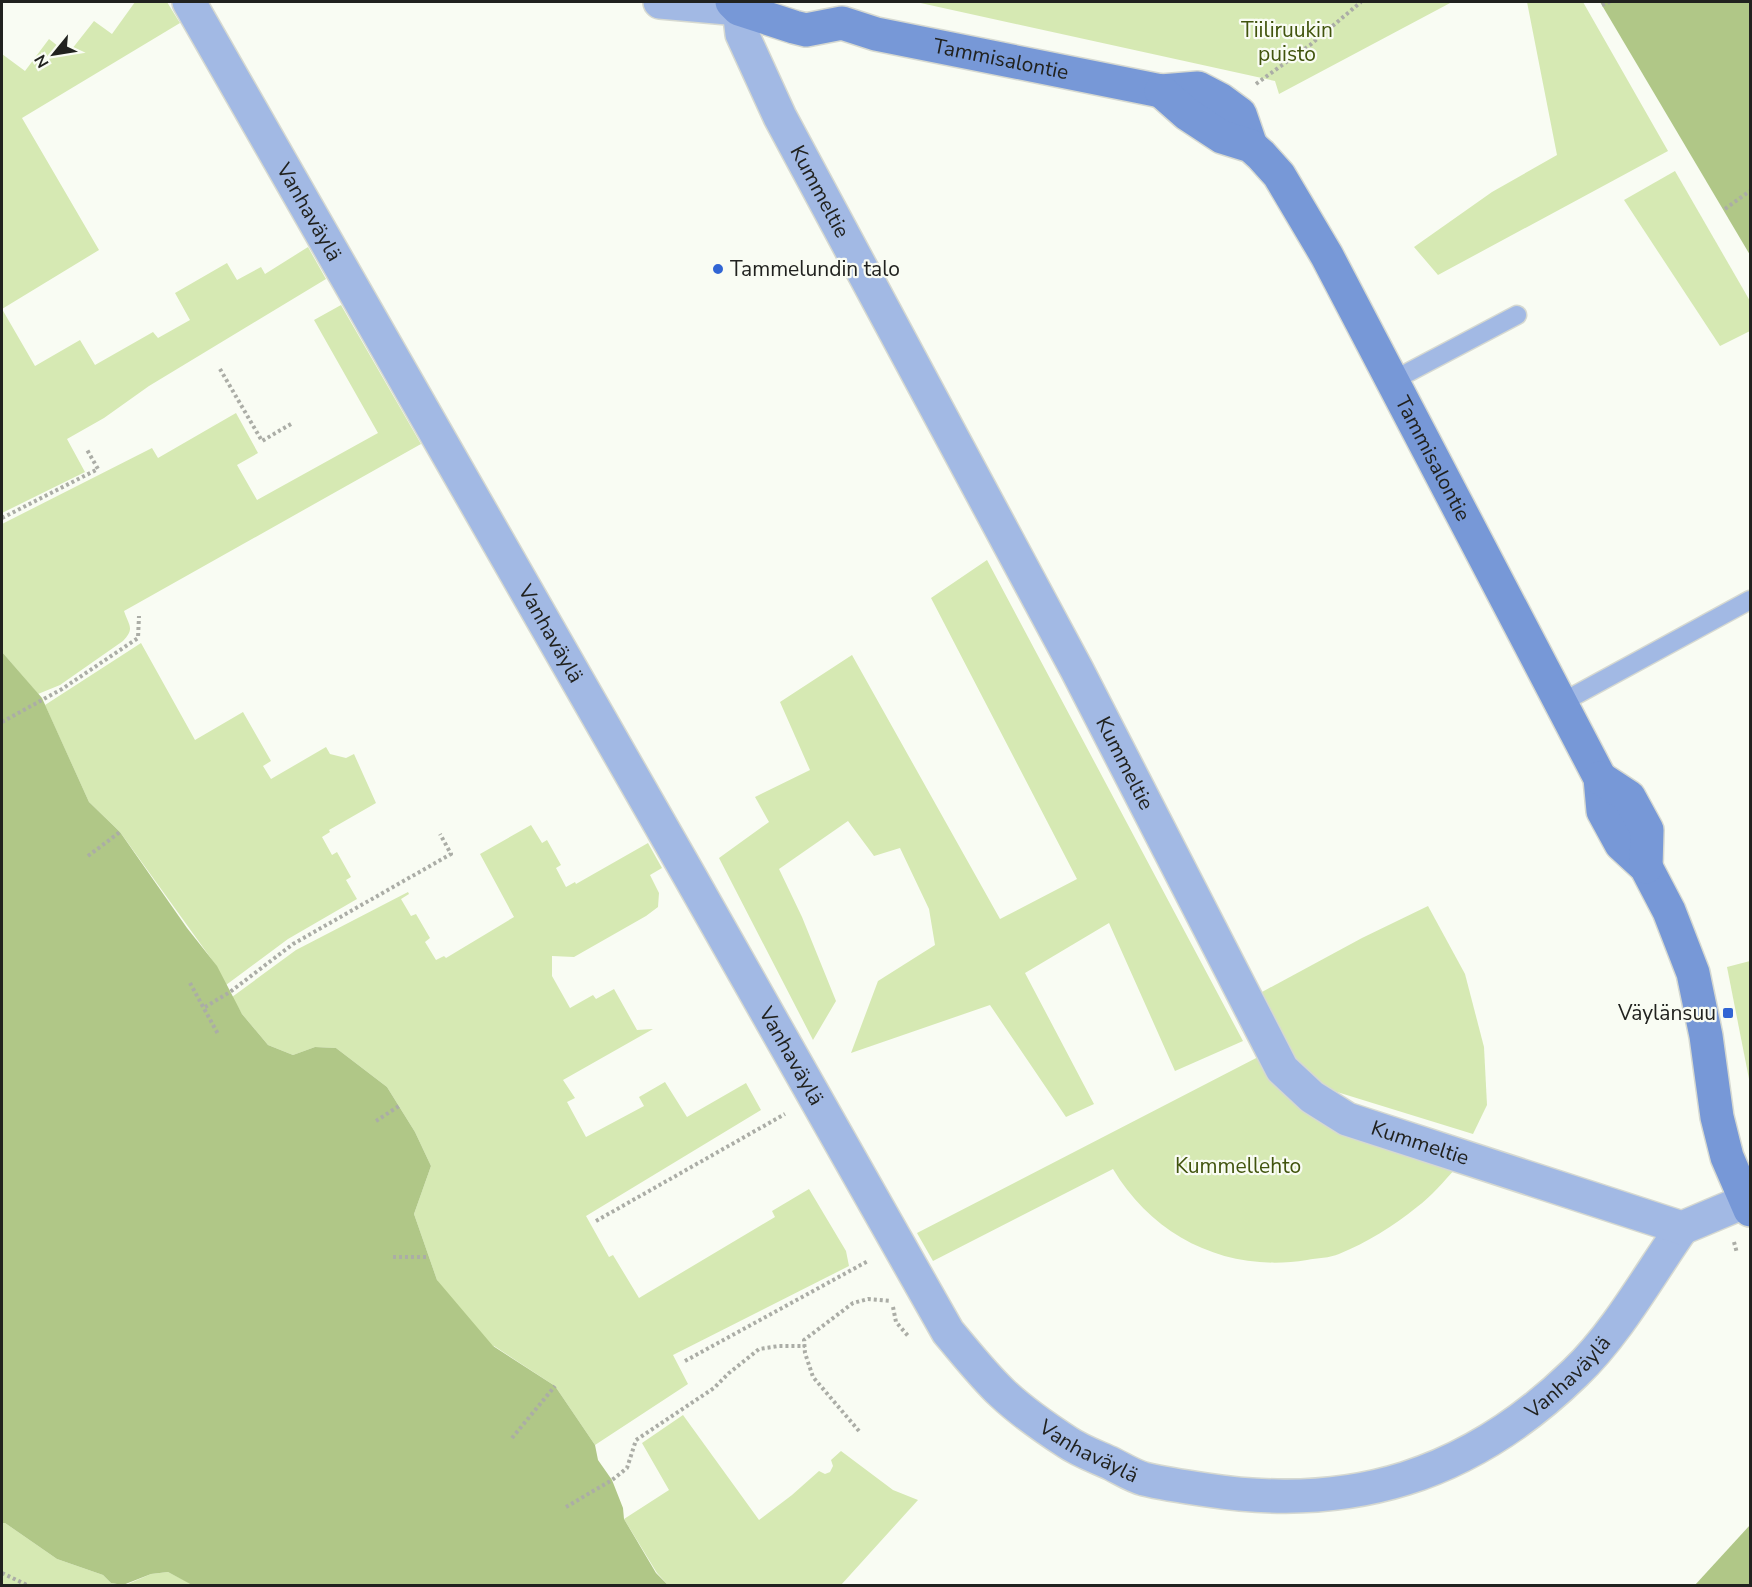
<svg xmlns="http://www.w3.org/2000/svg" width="1752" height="1587" font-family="'Nunito Sans',sans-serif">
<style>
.green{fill:#d6e9b3}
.water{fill:#b0c787}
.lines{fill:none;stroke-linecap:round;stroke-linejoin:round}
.lane-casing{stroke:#d6d9d1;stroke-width:21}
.street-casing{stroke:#d6d9d1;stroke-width:36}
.secondary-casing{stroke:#d6d9d1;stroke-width:36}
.path{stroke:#abada6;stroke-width:4;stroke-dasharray:3 3;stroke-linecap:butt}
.lane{stroke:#a2b9e4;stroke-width:18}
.street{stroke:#a2b9e4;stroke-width:33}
.secondary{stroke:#7798d7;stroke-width:33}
.poi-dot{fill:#3165d4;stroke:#f9fcf3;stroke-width:2}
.labels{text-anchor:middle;stroke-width:4.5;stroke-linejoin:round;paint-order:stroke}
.park-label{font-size:21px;fill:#41540d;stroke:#f9fcf3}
.street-label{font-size:21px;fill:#21221f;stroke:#f9fcf3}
.poi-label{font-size:21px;fill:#21221f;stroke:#f9fcf3;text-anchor:start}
</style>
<rect width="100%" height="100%" fill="#f9fcf3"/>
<g class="green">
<path d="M135 2H167L180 23 22 118 99 250 2 309 35 366 80 340 95 365 153 332 158 338 190 320 175 293 227 263 237 280 261 267 265 274 308 247 326 279 149 386 104 418 67 439 85 472 2 513V54L25 71 49 39 68 54 94 21 112 34Z"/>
<path d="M916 2H1452L1279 94 1275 81Z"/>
<path d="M1527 2H1583L1668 151 1438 275 1414 247 1492 192 1557 155Z"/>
<path d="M1675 171 1750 301V331L1720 346 1624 200Z"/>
<path d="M341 305 421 444 124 611C129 626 135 628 123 641L60 685 38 694 2 652V524L152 448 158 458 236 413 258 453 237 465 257 500 378 433 314 320Z"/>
<path d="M987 560 1243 1041 1175 1071 1109 923 1025 973 1094 1104 1066 1117 990 1005 851 1053 878 981 935 945 929 909 900 848 874 856 848 821 779 869 802 917 836 1001 813 1040 719 858 769 822 755 797 810 770 780 702 852 655 1000 919 1077 879 931 598Z"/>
<path d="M141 643 195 740 243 712 271 761 263 766 271 779 326 747 330 754 346 758 354 754 376 803 329 830 330 832 322 837 332 855 337 852 351 877 346 880 357 899 288 939 226 985 215 964 120 832 89 802 45 705Z"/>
<path d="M531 825 542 843 547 840 561 865 556 868 566 887 575 882 576 884 648 843 662 868 650 875 659 893 658 907 646 916 574 957 552 956V976L570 1008 593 995 596 999 614 989 637 1030 653 1029 563 1080 575 1098 567 1102 586 1137 644 1106 639 1097 665 1082 687 1117 746 1083 761 1110 586 1216 609 1257 613 1255 639 1298 775 1217 772 1211 809 1189 846 1251 849 1266 673 1355 688 1384 595 1445 555 1386 494 1346 484 1362 437 1280 414 1214 431 1166 415 1132 387 1087 336 1048 315 1047 293 1055 268 1045 242 1014 232 997 296 950 408 892 409 894 401 899 411 916 416 914 430 938 425 942 436 960 444 956 446 958 514 917 480 854Z"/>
<path d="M1428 906 1465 974 1484 1047 1487 1105 1473 1134 1324 1088 1292 1056 1262 992 1362 938Z"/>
<path d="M1750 961V1084L1727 967Z"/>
<path d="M1262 1055 1456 1168C1444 1181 1432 1196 1417 1207 1394 1226 1366 1243 1339 1254 1330 1258 1317 1258 1307 1260 1228 1273 1154 1238 1113 1169L933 1261 917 1233Z"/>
<path d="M683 1415 759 1520 792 1495 819 1471 825 1474 830 1472 833 1466 831 1460 841 1451 893 1490 918 1500 841 1585H668L657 1573 624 1519 669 1490 642 1443Z"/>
<path d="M2 1523H5L57 1559 103 1575 111 1583 122 1585H2Z"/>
<path d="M168 1572 194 1585 123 1586 151 1574Z"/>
</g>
<g class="water">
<path d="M1600 2H1750V255Z"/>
<path d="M2 652 42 698 89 802 120 832 187 928 217 966 242 1014 268 1045 293 1055 315 1047 336 1048 387 1087 415 1132 431 1166 414 1214 437 1280 493 1346 555 1386 595 1445 598 1460 612 1480 623 1508 624 1519 656 1573 668 1585 194 1586 168 1572 151 1574 123 1585 111 1583 103 1575 57 1559 5 1523H2Z"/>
<path d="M1750 1525V1585H1695Z"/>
</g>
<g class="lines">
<defs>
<g id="lane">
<path d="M1392 381 1517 315"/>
<path d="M1561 703 1750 600"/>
</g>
<g id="street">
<path id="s1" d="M189 2 689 875 948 1332C965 1352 983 1375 1002 1393 1019 1409 1047 1429 1067 1442 1080 1451 1097 1457 1112 1464 1122 1469 1133 1476 1144 1479 1165 1484 1186 1487 1207 1490 1352 1512 1469 1476 1575 1373 1617 1333 1649 1275 1682 1228"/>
<path d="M660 2 739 9"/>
<path id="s2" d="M739 9 742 34 780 117 1077 670 1282 1069 1312 1097 1347 1119 1682 1228 1746 1201"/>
</g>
<g id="secondary">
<path id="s3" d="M732 2 739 9 794 27 806 30 842 23 876 34 1161 91 1198 88 1221 100 1240 114 1251 146"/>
<path id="s4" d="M1161 91 1187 114 1222 137 1251 146 1261 155 1279 175 1327 256 1600 778 1603 811 1621 844 1646 867 1669 911 1693 973 1706 1036 1717 1117 1727 1157 1750 1210"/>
<path d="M1600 778 1629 797 1647 830 1646 867"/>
</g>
</defs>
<use href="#lane" class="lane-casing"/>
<use href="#street" class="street-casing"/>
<use href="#secondary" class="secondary-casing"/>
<g class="path">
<path d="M1602 5 1610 2"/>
<path d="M1256 84 1310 45 1361 2"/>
<path d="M1725 209 1750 191"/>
<path d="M220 369 262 441 291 424"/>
<path d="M2 518 98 469 86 448"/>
<path d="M2 722 62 689 138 638 139 616"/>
<path d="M88 856 120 832"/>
<path d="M190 983 218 1034"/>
<path d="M205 1007 230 992 293 944 451 854 440 834"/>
<path d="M376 1121 399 1106"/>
<path d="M596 1221 785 1114"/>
<path d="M1734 1242 1737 1253"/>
<path d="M393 1257H428"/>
<path d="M893 1307 896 1322 909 1337"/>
<path d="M685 1361 868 1261"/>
<path d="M859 1431 813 1377 805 1353 804 1340 853 1303 868 1299 891 1301"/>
<path d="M512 1438 555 1386"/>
<path d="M566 1507 612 1480 627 1468 636 1440 714 1388 729 1373 759 1349 779 1346H805"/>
<path d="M2 1573 29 1586"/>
</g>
<use href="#lane" class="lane"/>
<use href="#street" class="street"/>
<use href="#secondary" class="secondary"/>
</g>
<g class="poi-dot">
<circle cx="718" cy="269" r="6"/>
<rect x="1722" y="1007" width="12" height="12" rx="3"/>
</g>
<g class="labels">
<g class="park-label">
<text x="1287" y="37">Tiiliruukin<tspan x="1287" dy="24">puisto</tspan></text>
<text x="1238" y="1173">Kummellehto</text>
</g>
<g class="street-label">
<text dy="7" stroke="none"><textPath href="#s3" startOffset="280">Tammisalontie</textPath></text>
<text dy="7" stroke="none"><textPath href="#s2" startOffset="201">Kummeltie</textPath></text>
<text dy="7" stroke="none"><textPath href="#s1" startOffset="242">Vanhaväylä</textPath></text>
<text dy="7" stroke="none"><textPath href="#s4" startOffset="470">Tammisalontie</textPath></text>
<text dy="7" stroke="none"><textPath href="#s1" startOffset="728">Vanhaväylä</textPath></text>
<text dy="7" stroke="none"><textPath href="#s2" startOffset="849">Kummeltie</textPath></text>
<text dy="7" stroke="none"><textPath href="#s1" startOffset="1214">Vanhaväylä</textPath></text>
<text dy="7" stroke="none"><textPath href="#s2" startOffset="1352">Kummeltie</textPath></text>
<text dy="7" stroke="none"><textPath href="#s1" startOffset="2238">Vanhaväylä</textPath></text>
<text dy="7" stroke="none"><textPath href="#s1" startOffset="1718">Vanhaväylä</textPath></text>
</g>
<g class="poi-label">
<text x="730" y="276">Tammelundin talo</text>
<text x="1716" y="1020" text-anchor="end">Väylänsuu</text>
</g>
</g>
<rect width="1752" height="1587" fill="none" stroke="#21221f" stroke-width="6"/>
<g transform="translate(54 54) rotate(240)" stroke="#f9fcf3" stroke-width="4.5" paint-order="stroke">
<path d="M0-4.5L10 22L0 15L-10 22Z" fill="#21221f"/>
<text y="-9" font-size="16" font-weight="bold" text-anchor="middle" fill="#21221f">N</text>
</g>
</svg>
